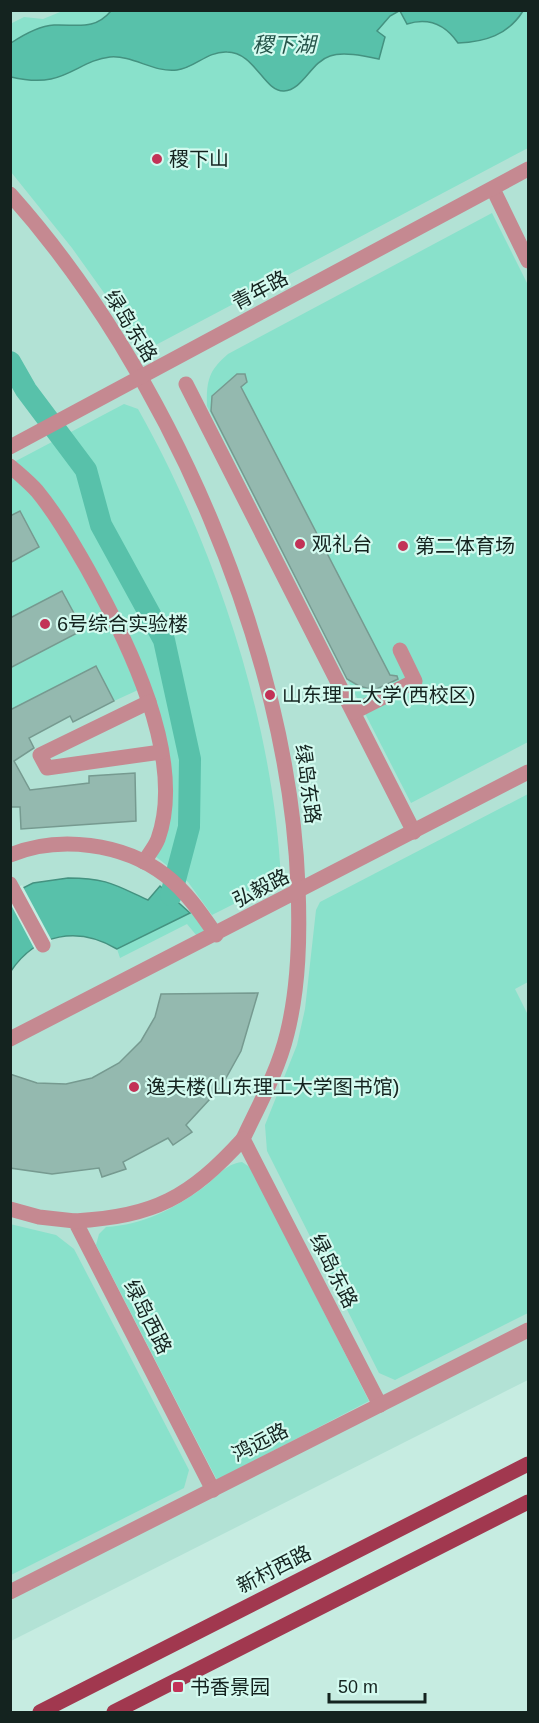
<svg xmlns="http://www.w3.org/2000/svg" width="539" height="1723" font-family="Helvetica,'Noto Sans SC',sans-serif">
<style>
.built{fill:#b2e2d5}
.green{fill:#89e1cb}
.water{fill:#58c1aa;stroke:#449280;stroke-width:1.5}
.pier{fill:#c6ece1}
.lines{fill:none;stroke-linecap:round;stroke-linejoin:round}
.river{stroke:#58c1aa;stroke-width:22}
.building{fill:#94b9af;stroke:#769a90;stroke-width:1.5}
.minor{stroke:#c58991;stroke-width:15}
.major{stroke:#a1384f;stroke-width:15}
.poi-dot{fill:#c23357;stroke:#d3faef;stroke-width:2}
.labels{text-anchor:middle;stroke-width:4.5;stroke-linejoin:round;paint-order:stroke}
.poi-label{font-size:20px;fill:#14231f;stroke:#d3faef;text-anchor:start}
.street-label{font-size:20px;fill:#14231f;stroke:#d3faef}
.water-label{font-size:21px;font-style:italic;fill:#26544a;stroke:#d3faef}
</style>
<rect width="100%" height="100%" fill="#c6ece1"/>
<path class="built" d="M11 11H528V1380L11 1641Z"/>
<g class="green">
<path d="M65 10 528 11V148L152 347 142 346 72 248 11 172 10 24 24 17 43 19Z"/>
<path d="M492 213 528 285V742L411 803 207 406C206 381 209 370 228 354Z"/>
<path d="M124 404 138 409C215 545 274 724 281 880L212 915 188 882 155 856 168 806 137 658 14 462Z"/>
<path d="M10 471C71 532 105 612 138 690L114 701 96 667 11 710Z"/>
<path d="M528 794V982L515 989 528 1015V1313L395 1380 379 1373 267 1151 265 1125 297 1045 305 1009 316 910 320 902Z"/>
<path d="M195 910 207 931 197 936 187 924 120 958 117 949Z"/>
<path d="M242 1162 251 1168 369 1401 217 1480 96 1245 99 1234 106 1227C143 1225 174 1209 204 1187 217 1177 225 1164 242 1162Z"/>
<path d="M10 1224 56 1235 74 1249 189 1470 184 1488 11 1575Z"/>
</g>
<g class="water">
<path d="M111 11V10L399 11 390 16 377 31 385 37 379 59C365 56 343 51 330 56 311 62 303 90 284 91 264 92 255 52 227 52 207 51 195 68 177 70 154 73 133 55 110 57 88 59 72 75 51 79 37 82 24 80 11 77V43C23 35 39 26 54 25 77 24 94 31 111 11Z"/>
<path d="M400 11H523C508 35 485 42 458 43 445 24 429 17 407 24Z"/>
<path d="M68 878C107 878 115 885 148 900L160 886 190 913 117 949C78 926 37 933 11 971V894L33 883Z"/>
</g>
<path class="pier" d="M22 885 52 941 35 950 10 903 11 891Z"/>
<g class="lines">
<path class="river" d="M10 362 26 390 86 470 101 525 164 640 190 759 189 827 171 895"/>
</g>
<g class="building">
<path d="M237 374H245L247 382 241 387 390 675 397 676 398 679 381 687 374 690 359 686 347 679 211 411 212 396Z"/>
<path d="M20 511 39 547 10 563V516Z"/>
<path d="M62 591 83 630 10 668V618Z"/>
<path d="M96 666 114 701 73 722 70 716 29 738 34 748 14 761 30 790 89 783V776L135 773 136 821 21 829 20 807H10V710Z"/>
<path d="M258 993 241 1051 221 1087 186 1125 192 1132 173 1145 168 1138 123 1162 126 1169 102 1177 99 1168 52 1174 10 1168V1074L37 1083 66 1084 92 1078 119 1063 141 1041 155 1017 161 994Z"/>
</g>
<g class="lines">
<g class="minor">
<path d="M493 189 528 261"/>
<path d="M10 194C168 371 289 649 298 886 300 936 299 986 287 1034 278 1071 259 1105 243 1139L380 1405"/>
<path d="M186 384 414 832"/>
<path d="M10 447 528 169"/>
<path d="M10 466C19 474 29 482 37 491 56 514 72 542 87 568 126 638 187 757 158 839 155 847 148 855 144 862"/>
<path d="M149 702 40 755 47 768 161 752"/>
<path d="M354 712 415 681 400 650"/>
<path d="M10 855C59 835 123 843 165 875 186 891 201 913 216 935"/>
<path d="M10 884 43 945"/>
<path d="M10 1039 528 772"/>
<path d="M10 1209 39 1217 75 1221 213 1490"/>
<path d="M75 1221C155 1216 189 1198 243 1139"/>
<path d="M10 1592 528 1330"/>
</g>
<g class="major">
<path d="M40 1712 528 1464"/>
<path d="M114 1712 528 1502"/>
</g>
</g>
<g class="poi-dot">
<circle cx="157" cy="159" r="6"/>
<circle cx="300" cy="544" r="6"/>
<circle cx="403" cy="546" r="6"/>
<circle cx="45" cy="624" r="6"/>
<circle cx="270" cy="695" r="6"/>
<circle cx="134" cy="1087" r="6"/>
<rect x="172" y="1681" width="12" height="12" rx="3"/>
</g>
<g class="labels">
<g class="poi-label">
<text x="169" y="166">稷下山</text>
<text x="312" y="551">观礼台</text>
<text x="415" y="553">第二体育场</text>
<text x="57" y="631">6号综合实验楼</text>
<text x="282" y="702">山东理工大学(西校区)</text>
<text x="146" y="1094">逸夫楼(山东理工大学图书馆)</text>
<text x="190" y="1694">书香景园</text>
</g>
<g class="street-label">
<text transform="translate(260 290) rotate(-28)" y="7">青年路</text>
<text transform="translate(131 326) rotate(58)" y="7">绿岛东路</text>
<text transform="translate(308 784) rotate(82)" y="7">绿岛东路</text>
<text transform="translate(261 888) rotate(-27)" y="7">弘毅路</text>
<text transform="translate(334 1271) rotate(63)" y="7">绿岛东路</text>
<text transform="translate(148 1317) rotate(63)" y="7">绿岛西路</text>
<text transform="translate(260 1442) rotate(-27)" y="7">鸿远路</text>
<text transform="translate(274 1569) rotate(-27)" y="7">新村西路</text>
</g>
<g class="water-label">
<text x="284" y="52">稷下湖</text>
</g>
</g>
<rect width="539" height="1723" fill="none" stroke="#14231f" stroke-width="24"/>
<path d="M329 1693v9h96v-9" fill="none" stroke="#14231f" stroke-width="3"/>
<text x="338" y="1693" font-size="18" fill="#14231f" stroke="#d3faef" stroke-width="4.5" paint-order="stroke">50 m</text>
</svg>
